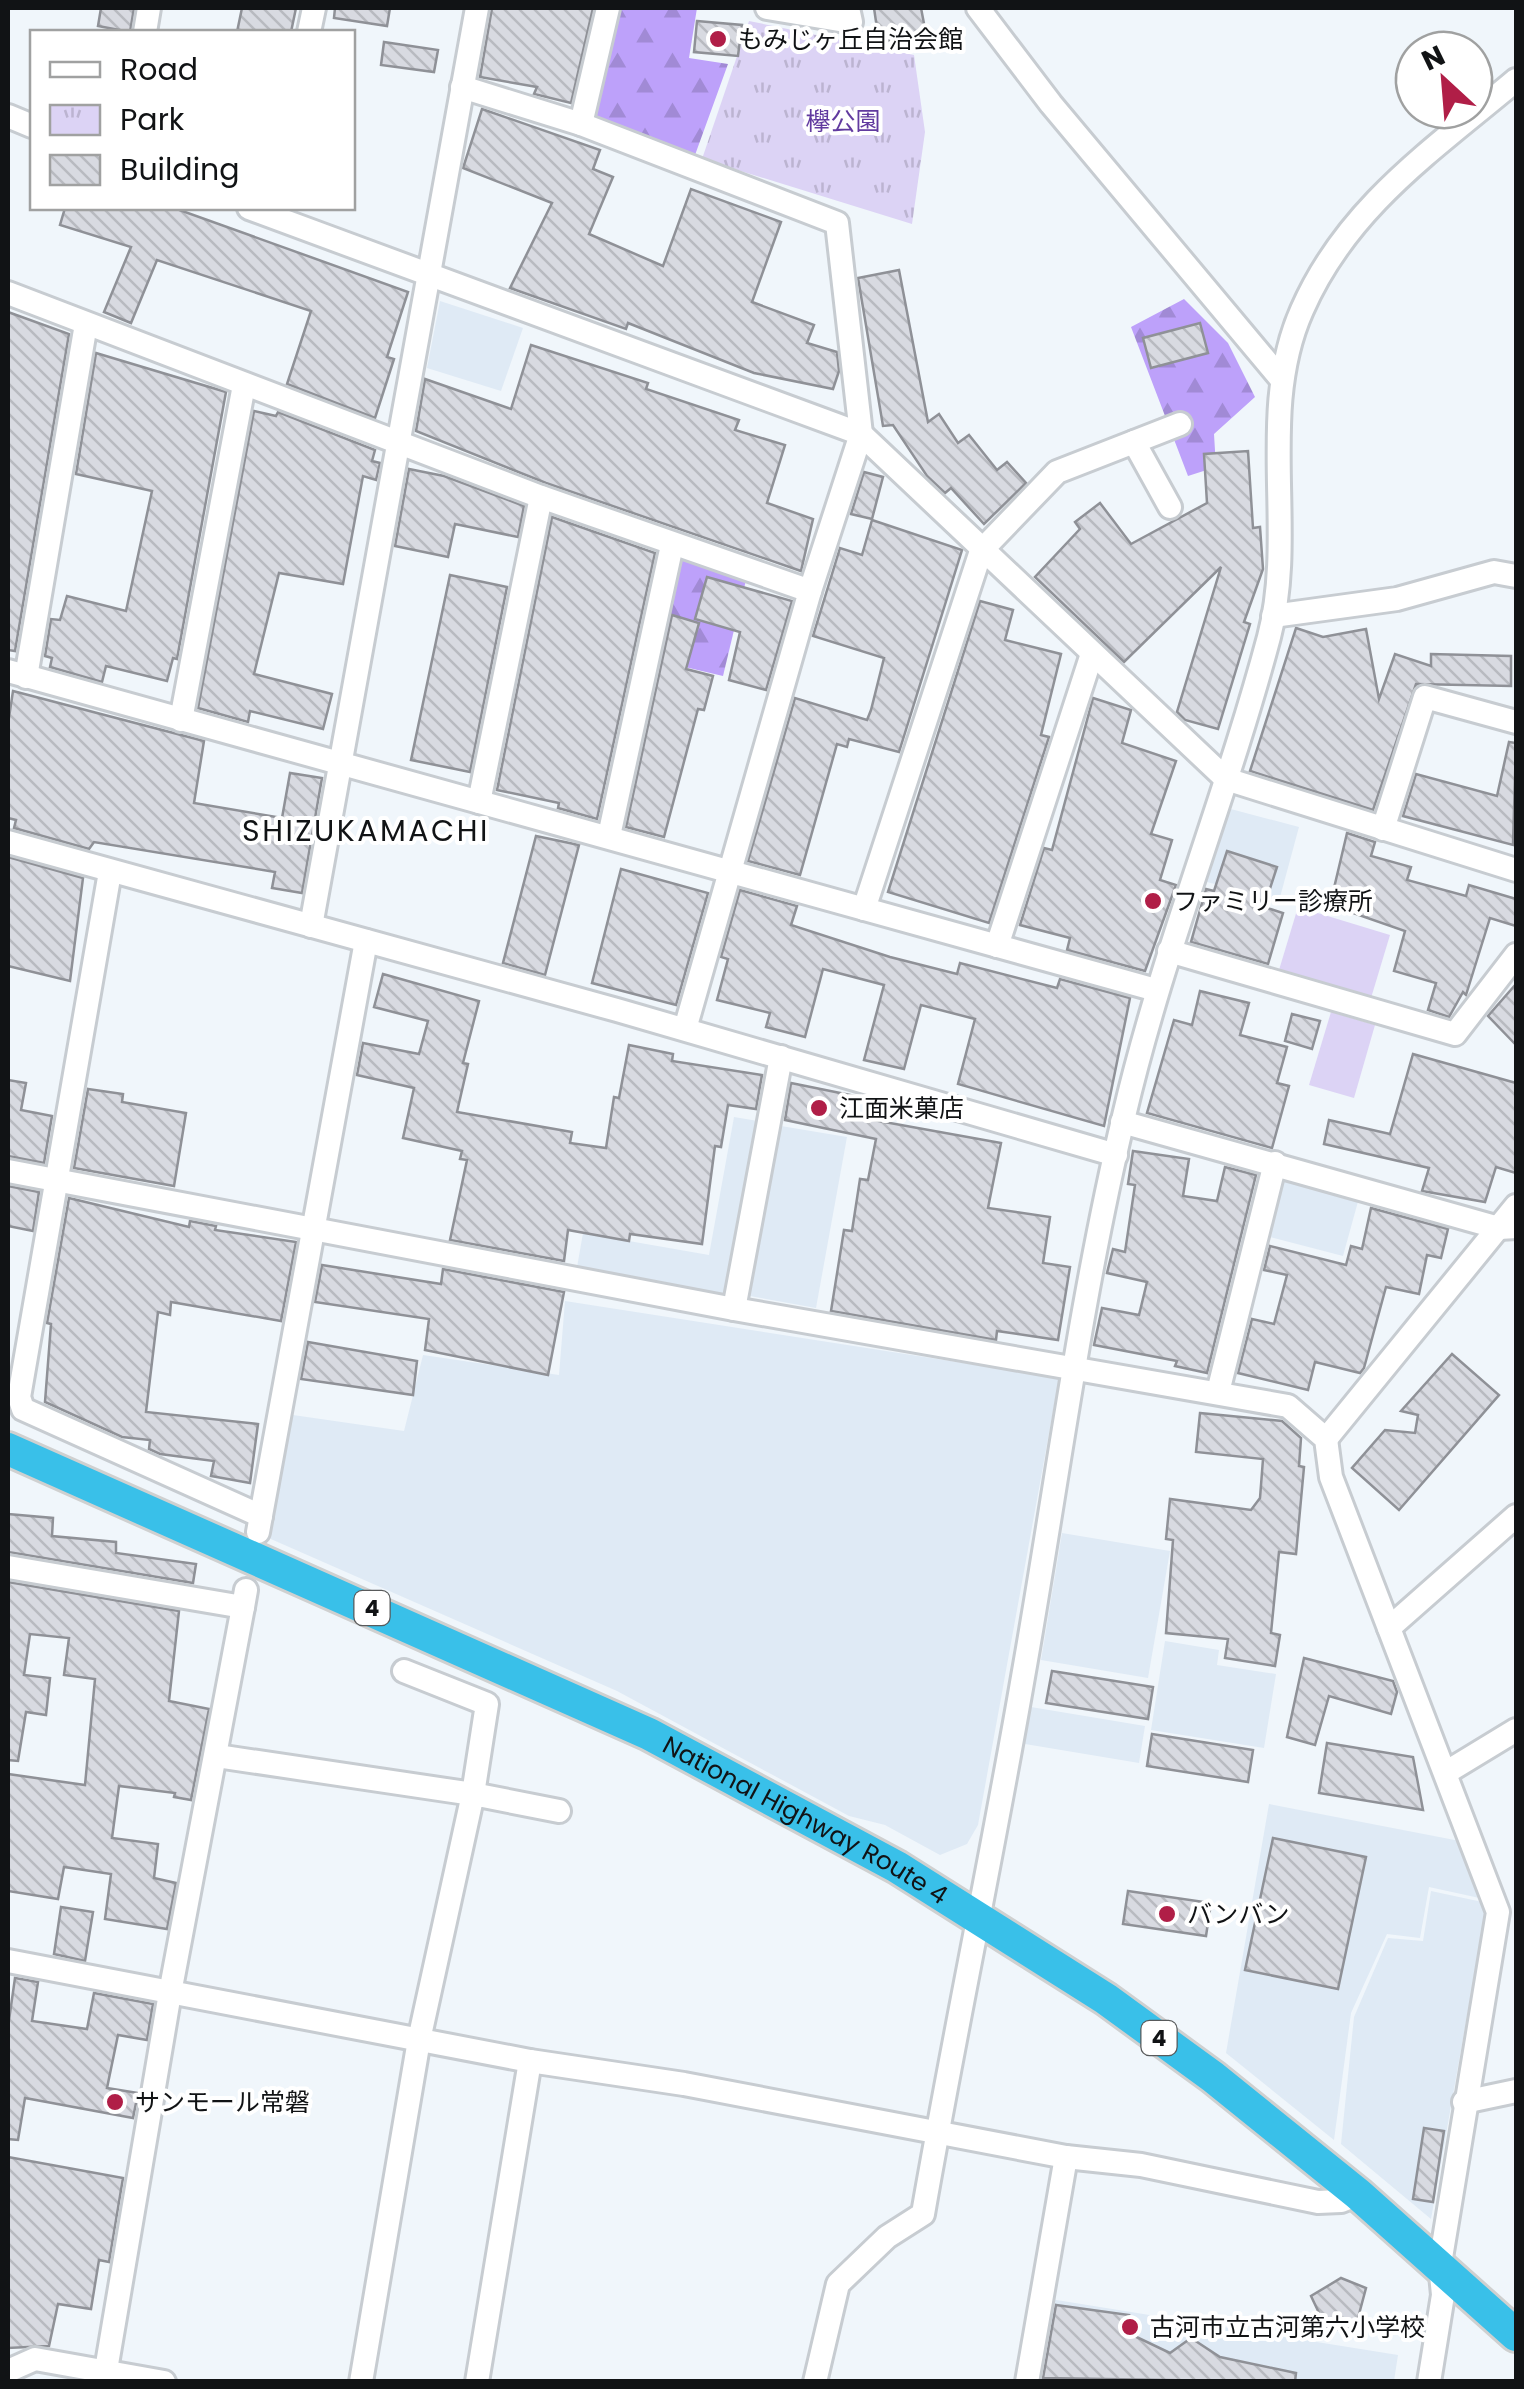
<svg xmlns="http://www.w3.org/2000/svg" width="1524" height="2389" font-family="Poppins,'Noto Sans JP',sans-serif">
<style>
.built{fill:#dfeaf5}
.grass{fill:#dcd3f5}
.forest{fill:url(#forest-firs)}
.park{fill:url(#park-tufts)}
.building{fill:url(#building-back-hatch);stroke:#8f9197;stroke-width:2.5}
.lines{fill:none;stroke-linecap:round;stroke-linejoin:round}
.minor-casing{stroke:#c7ccd1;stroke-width:28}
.highway-casing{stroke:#cfd0d0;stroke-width:38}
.minor{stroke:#fff;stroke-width:22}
.highway{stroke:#39c0e9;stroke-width:32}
.poi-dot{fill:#b01e47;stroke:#fff;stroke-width:4}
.labels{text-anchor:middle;stroke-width:8;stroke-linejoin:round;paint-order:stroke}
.shield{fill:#fff;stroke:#585a5b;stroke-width:2.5}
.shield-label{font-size:22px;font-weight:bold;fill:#111315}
.poi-label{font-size:25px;fill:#111315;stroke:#fff;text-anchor:start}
.park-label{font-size:25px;fill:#613a9f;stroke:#fff}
.street-label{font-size:25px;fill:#111315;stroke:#fff}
.quarter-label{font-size:30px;letter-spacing:2.5px;fill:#111315;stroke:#fff}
</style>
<defs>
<pattern id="forest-firs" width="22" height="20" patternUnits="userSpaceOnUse" patternTransform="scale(2.5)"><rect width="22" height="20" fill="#bda1fa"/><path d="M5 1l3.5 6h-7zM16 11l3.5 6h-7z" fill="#a18ad5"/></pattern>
<pattern id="park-tufts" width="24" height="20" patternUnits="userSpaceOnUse" patternTransform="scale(2.5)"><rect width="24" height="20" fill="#dcd3f5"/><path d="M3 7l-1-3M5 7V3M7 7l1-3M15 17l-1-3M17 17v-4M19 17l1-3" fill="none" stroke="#bcb4d1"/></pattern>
<pattern id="building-back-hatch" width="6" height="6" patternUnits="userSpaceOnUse" patternTransform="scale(2.5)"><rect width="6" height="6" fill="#d8dae1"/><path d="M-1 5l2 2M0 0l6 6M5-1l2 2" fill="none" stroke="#b8bac0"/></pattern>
</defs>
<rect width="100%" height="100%" fill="#f0f6fb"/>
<g class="built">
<path d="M440 301 523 328 501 391 427 368Z"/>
<path d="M1227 808 1299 827 1279 901 1207 882Z"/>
<path d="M734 1117 758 1121 726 1299 576 1273 583 1233 709 1255Z"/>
<path d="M781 1126 847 1137 816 1308 750 1296Z"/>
<path d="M1281 1177 1359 1198 1343 1256 1266 1236Z"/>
<path d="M565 1301 1059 1378 978 1825 967 1844 940 1855 885 1825 849 1816 617 1691 264 1536 286 1414 404 1431 423 1355 559 1375Z"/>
<path d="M1062 1533 1170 1551 1148 1678 1041 1660Z"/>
<path d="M1165 1641 1219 1650 1217 1665 1276 1674 1264 1748 1151 1730Z"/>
<path d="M1031 1707 1145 1726 1139 1763 1025 1744Z"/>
<path d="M1269 1804 1465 1842 1484 1899 1429 1887 1420 1938 1387 1934 1351 2013 1334 2140 1226 2053Z"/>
<path d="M1431 1891 1487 1903 1431 2219 1341 2144 1354 2017 1388 1938 1423 1941Z"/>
<path d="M1044 2298 1398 2355 1394 2381 1030 2382Z"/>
</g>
<g class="grass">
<path d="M1298 907 1390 935 1371 998 1279 970Z"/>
<path d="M1331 1012 1375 1025 1354 1098 1309 1085Z"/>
</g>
<g class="forest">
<path d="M619 8H697L689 58 728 64 695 155 594 115Z"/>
<path d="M1184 299 1228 343 1255 397 1214 434 1216 467 1188 476 1131 327Z"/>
<path d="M675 559 747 576 723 676 651 659Z"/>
</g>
<path class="park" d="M749 21 914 55 925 132 912 224 702 159Z"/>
<g class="building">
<path d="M101 8H134L130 32 98 26Z"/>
<path d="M242 8H296L291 32H237Z"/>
<path d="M335 8H390L387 26 334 18Z"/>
<path d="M492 8H593L571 103 534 94 537 87 480 77Z"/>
<path d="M874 8H921L926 34 879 42Z"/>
<path d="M697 21 742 25 738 56 694 52Z"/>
<path d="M384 42 438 50 434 72 381 65Z"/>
<path d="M482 109 600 150 593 169 613 177 589 234 663 266 691 189 781 222 752 302 814 325 807 343 837 352 839 371 833 389 754 373 628 323 626 329 510 288 552 203 463 168Z"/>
<path d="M65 208H174L408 292 387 357 394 359 375 418 287 384 311 311 157 260 131 323 104 312 131 247 60 225Z"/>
<path d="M899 270 928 422 939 414 958 443 969 435 997 470 1007 462 1026 483 984 524 951 488 945 493 927 476 893 425 883 426 858 278Z"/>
<path d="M8 312 69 334 15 651 8 650Z"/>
<path d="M1200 323 1208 353 1151 368 1143 338Z"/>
<path d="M531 345 648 383 646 389 739 420 735 430 785 445 767 503 813 519 801 571 546 483 416 431 425 379 511 409Z"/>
<path d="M96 353 226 392 177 659 173 658 167 681 106 666 102 682 50 667 52 658 45 656 51 619 60 620 67 596 126 611 152 491 76 474Z"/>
<path d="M254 411 276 416 278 412 375 450 372 461 380 463 376 480 363 476 343 584 279 573 254 674 332 694 323 729 250 711 248 722 198 708Z"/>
<path d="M1248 451 1253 528 1260 527 1263 569 1244 622 1250 624 1218 729 1185 720 1177 712 1221 567 1124 662 1035 577 1080 529 1075 522 1100 503 1131 544 1207 503 1204 454Z"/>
<path d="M409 469 444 476 524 506 518 537 455 524 448 557 395 546Z"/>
<path d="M864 472 883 477 872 519 851 514Z"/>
<path d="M552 517 655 553 597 819 558 808 559 803 497 790Z"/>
<path d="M872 520 962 550 899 752 849 739 847 747 837 744 800 875 748 861 795 698 867 720 871 710 884 658 813 636 840 548 862 555Z"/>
<path d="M450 575 507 587 470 772 411 760Z"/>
<path d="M707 577 792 601 766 690 729 680 740 632 695 619Z"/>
<path d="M980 601 1013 610 1005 640 1061 654 1041 735 1049 737 989 923 888 892Z"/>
<path d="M672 615 699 623 686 669 713 676 704 710 698 709 664 837 626 827Z"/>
<path d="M1296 628 1323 637 1366 629 1379 699 1395 654 1431 666V654L1511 656V686L1416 684 1373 810 1250 771Z"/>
<path d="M13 691 204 741 194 803 282 818 290 773 322 778 302 893 272 888 275 872 94 842 89 849 14 828 16 820 8 818V724Z"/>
<path d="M1093 698 1131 710 1122 743 1176 761 1151 834 1172 840 1160 880 1176 885 1145 971 1067 950 1070 938 1020 925 1044 848 1052 850Z"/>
<path d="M1509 742 1516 743 1513 845 1403 816 1416 774 1497 796Z"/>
<path d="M1347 833 1375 842 1371 856 1411 867 1407 880 1466 896 1469 885 1516 899V926L1490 918 1466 995 1463 992 1449 1017 1428 1010 1436 983 1394 971 1405 931 1330 905Z"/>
<path d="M536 836 579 845 545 975 503 963Z"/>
<path d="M1227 851 1277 867 1264 907 1283 913 1268 964 1191 942 1206 889 1214 891Z"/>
<path d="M8 857 83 878 70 981 8 966Z"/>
<path d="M621 869 708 893 676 1005 592 983Z"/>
<path d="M740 890 797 906 791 925 890 957 957 974 960 963 1057 988 1060 979 1130 998 1104 1126 958 1084 975 1019 921 1005 904 1069 864 1060 884 985 823 969 805 1037 766 1027 770 1013 717 1000 728 959 721 957Z"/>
<path d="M383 974 479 1001 463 1063 468 1064 457 1112 572 1132 570 1143 606 1148 614 1097 619 1098 629 1045 673 1054 672 1061 762 1075 756 1109 728 1105 721 1147 715 1146 702 1244 630 1234 629 1241 568 1230 564 1261 450 1240 467 1160 460 1159 462 1151 403 1138 414 1088 357 1075 363 1043 419 1054 428 1021 374 1007Z"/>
<path d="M1516 984V1045L1488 1016Z"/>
<path d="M1200 991 1249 1003 1240 1035 1287 1047 1277 1083 1289 1086 1272 1148 1147 1113 1174 1020 1192 1025Z"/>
<path d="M1292 1014 1320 1021 1312 1049 1285 1041Z"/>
<path d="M1413 1054 1516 1083V1173L1496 1167 1485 1202 1422 1191 1429 1168 1324 1144 1329 1120 1390 1134Z"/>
<path d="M8 1080 26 1083 21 1110 52 1116 44 1163 8 1156Z"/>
<path d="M791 1083 855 1096 851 1116 1001 1143 988 1208 1050 1217 1043 1263 1070 1267 1058 1340 997 1331 996 1340 831 1311 844 1230 852 1231 860 1179 868 1180 876 1139 785 1120Z"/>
<path d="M88 1089 123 1094 122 1102 186 1113 174 1186 74 1168Z"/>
<path d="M1133 1151 1189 1159 1183 1196 1217 1201 1225 1167 1256 1175 1207 1373 1175 1366 1177 1361 1094 1345 1102 1308 1139 1315 1147 1282 1107 1273 1113 1249 1125 1252 1135 1185 1128 1184Z"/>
<path d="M8 1186 39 1192 33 1231 8 1226Z"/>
<path d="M69 1198 189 1227 190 1221 216 1226 215 1230 296 1242 281 1321 171 1302 170 1315 158 1312 146 1412 258 1424 250 1483 211 1476 214 1461 160 1454 149 1449 150 1440 122 1437 45 1402 51 1324 47 1323Z"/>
<path d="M1371 1208 1448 1229 1441 1258 1427 1255 1419 1294 1386 1287 1364 1368 1360 1373 1315 1362 1308 1390 1238 1373 1252 1319 1274 1324 1287 1275 1264 1270 1270 1246 1346 1265 1351 1246 1362 1249Z"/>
<path d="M322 1265 441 1284 443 1269 564 1292 548 1375 425 1350 429 1319 315 1302Z"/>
<path d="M308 1342 417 1361 413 1395 301 1379Z"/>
<path d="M1452 1354 1499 1395 1399 1510 1352 1468 1385 1430 1415 1433 1418 1415 1401 1411Z"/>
<path d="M1200 1413 1282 1421 1301 1438 1299 1466 1304 1467 1296 1554 1279 1552 1271 1633 1280 1635 1275 1666 1225 1658 1228 1639 1166 1633 1173 1540 1166 1539 1170 1499 1251 1510 1260 1498 1263 1459 1196 1452Z"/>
<path d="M8 1514 53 1518 52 1536 116 1542V1553L196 1564 193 1583 8 1552Z"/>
<path d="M8 1582 179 1611 169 1701 209 1709 191 1800 174 1797 175 1793 119 1786 112 1838 158 1844 154 1878 176 1883 167 1929 105 1919 111 1874 64 1867 58 1899 8 1891V1774L85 1785 95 1679 64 1675 69 1638 30 1634 24 1675 50 1678 46 1715 26 1712 18 1761 8 1760Z"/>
<path d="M1304 1658 1393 1681 1397 1692 1391 1714 1329 1696 1315 1745 1287 1737Z"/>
<path d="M1052 1671 1153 1687 1148 1719 1046 1703Z"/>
<path d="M1152 1734 1253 1750 1248 1782 1147 1766Z"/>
<path d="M1327 1743 1413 1757 1423 1810 1319 1793Z"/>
<path d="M1273 1838 1366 1857 1338 1989 1245 1970Z"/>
<path d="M1128 1891 1211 1903 1206 1936 1123 1924Z"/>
<path d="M61 1907 93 1912 85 1961 54 1954Z"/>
<path d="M15 1978 38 1982 32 2021 87 2029 94 1993 153 2004 147 2040 118 2035 107 2088 138 2093 133 2118 25 2098 18 2140 8 2139V2027Z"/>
<path d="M1424 2128 1444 2131 1433 2202 1413 2199Z"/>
<path d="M8 2157 123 2178 109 2262 99 2260 91 2309 58 2304 49 2346 8 2348Z"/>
<path d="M1341 2278 1366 2288 1354 2333 1317 2324 1320 2315 1311 2296Z"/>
<path d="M1056 2305 1129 2315 1126 2332 1170 2353 1191 2338 1220 2357 1296 2373 1295 2382 1043 2378Z"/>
</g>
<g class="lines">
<defs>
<g id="minor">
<path d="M767 8 851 22 848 8"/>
<path d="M978 8 1051 104 1282 380"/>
<path d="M145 32 149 8"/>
<path d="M309 32 314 8"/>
<path d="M462 87 581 124 837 223 861 434 810 591 685 1029"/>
<path d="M8 116 32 126"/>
<path d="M581 124 608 8"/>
<path d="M249 208 861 434 1226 779 1516 870"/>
<path d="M8 293 541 497 810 591"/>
<path d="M1134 442 1170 507"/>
<path d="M1273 616 1397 599 1494 572 1516 576"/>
<path d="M8 671 1156 990"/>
<path d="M26 677 86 324"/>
<path d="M181 720 244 385"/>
<path d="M479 802 541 497"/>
<path d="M1383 829 1425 697 1516 722"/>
<path d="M609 836 672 545"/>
<path d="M8 842 617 1010 1116 1155"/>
<path d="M110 872 19 1397 23 1409 261 1516"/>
<path d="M864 909 981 551 1057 472 1180 424"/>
<path d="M311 926 477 8"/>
<path d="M997 946 1091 657"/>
<path d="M1169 951 1455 1034 1516 955"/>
<path d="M1122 1122 1499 1228 1516 1227"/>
<path d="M8 1171 734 1309 1288 1406 1326 1439 1331 1477 1498 1912 1440 2264 1443 2295 1429 2382"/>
<path d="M734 1309 781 1057"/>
<path d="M1218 1392 1275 1163"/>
<path d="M1326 1439 1516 1206"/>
<path d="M258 1532 366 941"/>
<path d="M8 1567 243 1607 246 1590"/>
<path d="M1389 1628 1516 1516"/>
<path d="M217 1756 473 1794 487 1704 404 1671"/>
<path d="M1447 1772 1516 1730"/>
<path d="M8 1961 530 2061 684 2084 1066 2157 1141 2165 1318 2202 1341 2201 1358 2194"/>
<path d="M1464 2102 1516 2091"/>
<path d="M106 2370 170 1993 243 1607"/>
<path d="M8 2371 35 2359 164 2382"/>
<path d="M361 2382 419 2040 473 1794 559 1811"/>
<path d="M477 2382 530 2061"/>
<path d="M815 2382 838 2284 887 2237 923 2214C954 2035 992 1857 1023 1677 1056 1491 1080 1300 1124 1116 1162 953 1226 798 1269 637 1297 531 1256 413 1302 310 1347 207 1433 150 1516 80"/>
<path d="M1027 2382 1066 2157"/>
</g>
<g id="highway">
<path id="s1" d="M8 1449 649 1734 897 1867 1106 1999 1213 2077 1358 2194 1516 2335"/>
</g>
</defs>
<use href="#minor" class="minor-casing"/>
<use href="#highway" class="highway-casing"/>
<use href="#minor" class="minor"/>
<use href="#highway" class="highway"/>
</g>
<g class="poi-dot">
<circle cx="718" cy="39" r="10"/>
<circle cx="1153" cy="901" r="10"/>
<circle cx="819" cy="1108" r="10"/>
<circle cx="1167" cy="1914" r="10"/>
<circle cx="115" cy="2102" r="10"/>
<circle cx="1130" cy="2327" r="10"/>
</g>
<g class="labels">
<g class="shield">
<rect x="354.5" y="1591" width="35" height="34" rx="8"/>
<rect x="1141.5" y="2021" width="35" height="34" rx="8"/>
</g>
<g class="shield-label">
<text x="372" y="1616">4</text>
<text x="1159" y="2046">4</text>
</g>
<g class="poi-label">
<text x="738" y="48">もみじヶ丘自治会館</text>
<text x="1173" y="910">ファミリー診療所</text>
<text x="839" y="1117">江面米菓店</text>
<text x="1187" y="1923">バンバン</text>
<text x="135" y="2111">サンモール常磐</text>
<text x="1150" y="2336">古河市立古河第六小学校</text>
</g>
<g class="park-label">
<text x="843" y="130">欅公園</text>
</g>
<g class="street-label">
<text dy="9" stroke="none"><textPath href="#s1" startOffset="880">National Highway Route 4</textPath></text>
</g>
<g class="quarter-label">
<text x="366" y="841">SHIZUKAMACHI</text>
</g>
</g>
<rect width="1524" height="2389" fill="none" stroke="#111315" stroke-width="20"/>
<rect x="30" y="30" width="325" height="180" fill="#ffffff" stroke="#a0a1a1" stroke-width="2.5"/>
<rect x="50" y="62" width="50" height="15" fill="#ffffff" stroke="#a0a1a1" stroke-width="2.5"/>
<text x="120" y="80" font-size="30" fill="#111315">Road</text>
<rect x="50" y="105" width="50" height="30" fill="url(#park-tufts)" stroke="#a0a1a1" stroke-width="2.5"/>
<text x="120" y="130" font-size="30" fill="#111315">Park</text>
<rect x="50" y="155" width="50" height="30" fill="url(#building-back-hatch)" stroke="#a0a1a1" stroke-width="2.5"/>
<text x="120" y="180" font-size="30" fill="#111315">Building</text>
<g transform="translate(1444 80) rotate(334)"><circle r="48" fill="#ffffff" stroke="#a0a1a1" stroke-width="2.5"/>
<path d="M0-8L18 38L0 25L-18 38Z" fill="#b01e47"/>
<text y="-15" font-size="28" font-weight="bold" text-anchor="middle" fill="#111315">N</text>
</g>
</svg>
